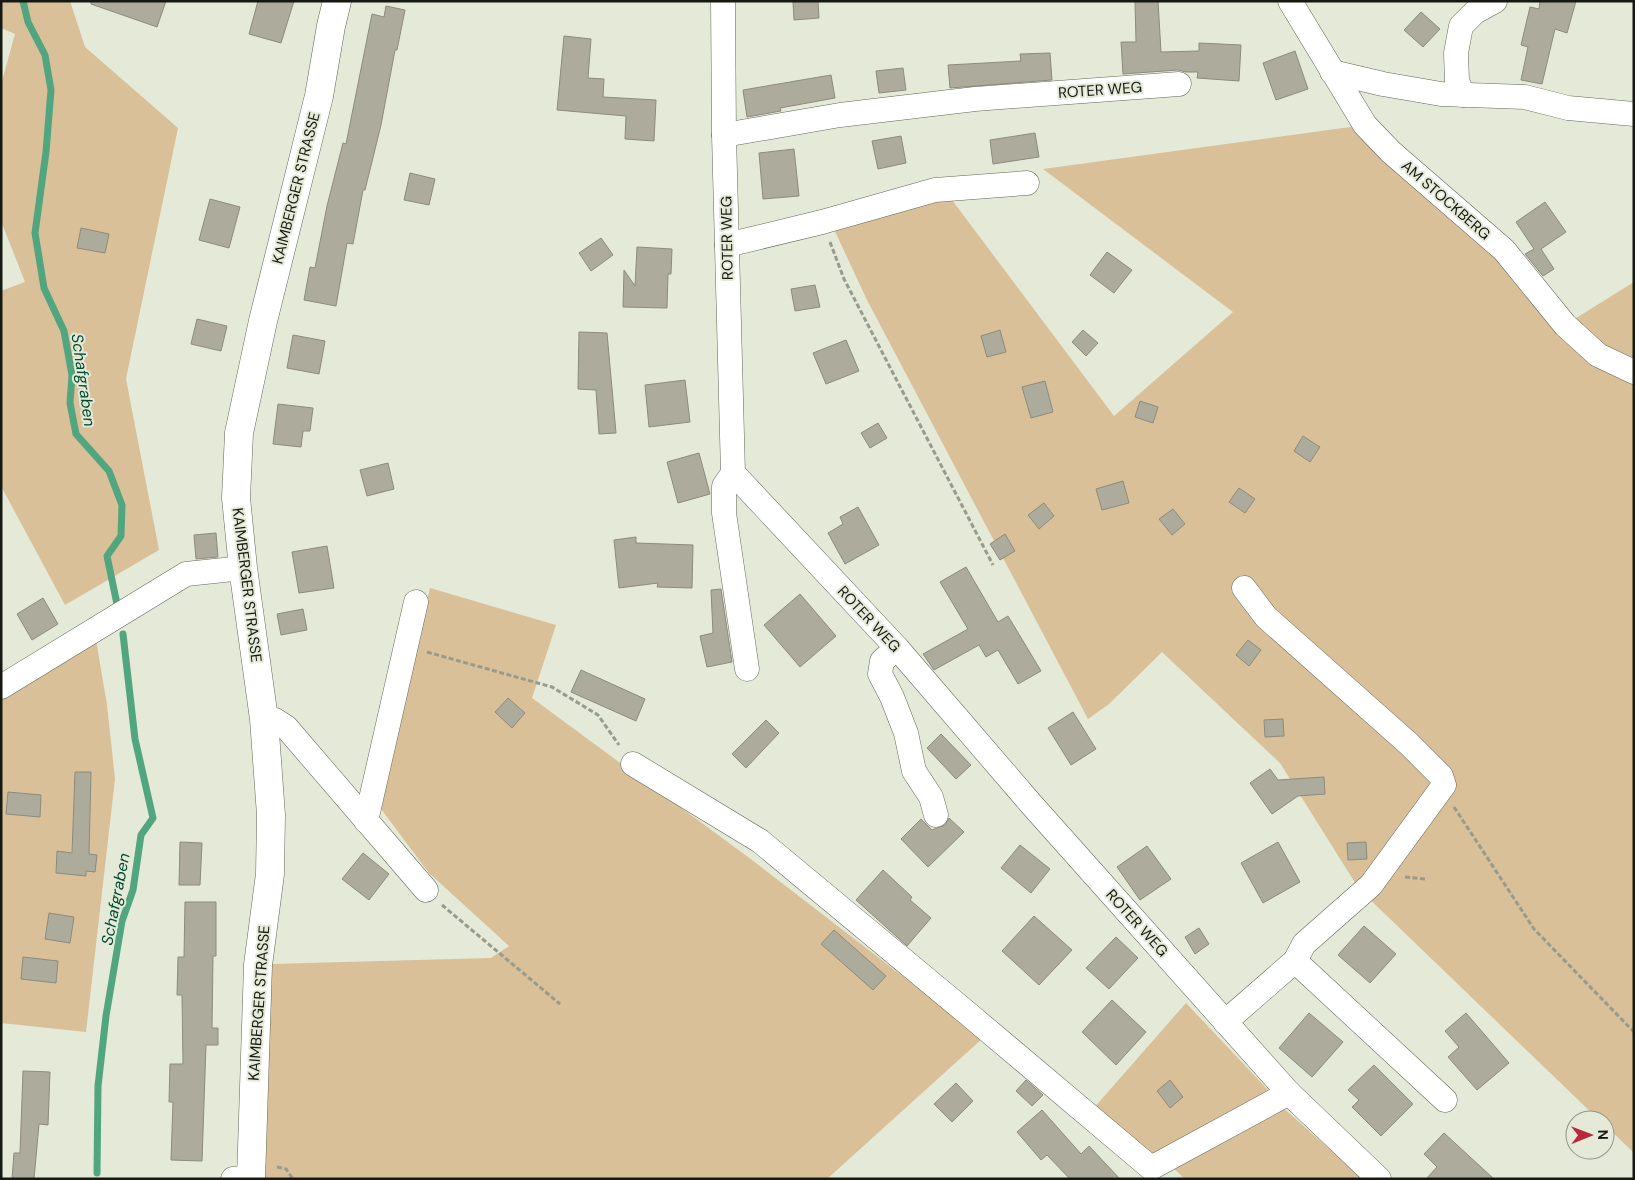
<svg xmlns="http://www.w3.org/2000/svg" width="1635" height="1180" font-family="'DM Sans',sans-serif">
<style>
.green{fill:#d9c098}
.lines{fill:none;stroke-linecap:round;stroke-linejoin:round}
.stream{stroke:#51a680;stroke-width:7}
.building{fill:#adab9b;stroke:#8d8b7b}
.minor-casing{stroke:#626758;stroke-width:25}
.major-casing{stroke:#626758;stroke-width:29}
.path{stroke:#979b8e;stroke-width:3;stroke-dasharray:5 2.5;stroke-linecap:butt}
.minor{stroke:#fff;stroke-width:24}
.major{stroke:#fff;stroke-width:28}
.labels{text-anchor:middle;stroke-width:4;stroke-linejoin:round;paint-order:stroke}
.street-label{font-size:15px;fill:#161812;stroke:#e4e9d8}
.water-label{font-size:16px;font-style:italic;fill:#014a31;stroke:#e4e9d8}
</style>
<rect width="100%" height="100%" fill="#e4e9d8"/>
<g class="green">
<path d="M1 1H70L85 47 178 128 126 379 159 550 65 605 1 486V291L25 282 1 221V85L15 34 1 28Z"/>
<path d="M1365 125 1565 325 1634 282V1153L1605 1125V1120H1599L1359 889 1280 763 1162 652 1109 704 1088 719 867 300 833 227 946 192 1114 416 1233 312 1043 169Z"/>
<path d="M430 588 556 625 532 698 748 857 983 1038 827 1179H262L271 964 491 958 509 946 429 873 381 809Z"/>
<path d="M96 640 107 705 115 779 86 1032 1 1023V692Z"/>
<path d="M1186 1003 1270 1092 1152 1158 1093 1109Z"/>
<path d="M1280 1105 1363 1179H1185L1170 1165Z"/>
</g>
<g class="lines">
<g class="stream">
<path d="M23 1 28 22 45 55 51 90 46 152 35 233 44 288 64 331 72 375 70 403 76 434 109 471 122 505 121 536 107 556 117 604"/>
<path d="M97 1173 98 1086 106 1016 122 921 133 890 141 835 153 818 135 739 123 634"/>
</g>
</g>
<g class="building">
<path d="M91 1H166L157 27 91 4Z"/>
<path d="M258 1H294L281 43 249 34Z"/>
<path d="M806 1H818L819 18 794 20 793 2Z"/>
<path d="M1135 1H1158L1161 52 1199 51V43L1241 45 1239 81 1197 78 1198 72H1186L1178 70 1123 74 1121 42H1136Z"/>
<path d="M1540 1H1576L1567 33 1555 29 1542 84 1521 80 1528 47 1521 45 1530 7 1539 9Z"/>
<path d="M386 6 405 10 397 50H395L381 125 365 190H363L353 244 347 243 336 306 304 300 310 267 315 268 327 206 343 143 346 144 372 14 384 17Z"/>
<path d="M1421 12 1440 29 1423 47 1404 30Z"/>
<path d="M564 36 591 39 588 78 604 79 603 97 656 100 654 141 625 139 626 116 557 110Z"/>
<path d="M1295 51 1308 89 1276 100 1263 63Z"/>
<path d="M1050 53 1052 80 950 88 948 65 1021 61 1020 54Z"/>
<path d="M903 68 906 90 879 93 876 71Z"/>
<path d="M831 75 835 98 780 108 781 111 747 117 743 90Z"/>
<path d="M1035 133 1039 157 993 164 990 140Z"/>
<path d="M901 136 906 163 878 169 872 141Z"/>
<path d="M794 149 799 196 763 199 759 153Z"/>
<path d="M410 173 435 179 429 205 404 200Z"/>
<path d="M210 199 240 207 229 248 199 240Z"/>
<path d="M1545 202 1566 232 1541 249 1554 269 1543 276 1525 254 1534 249 1516 222Z"/>
<path d="M81 228 109 234 105 253 77 248Z"/>
<path d="M601 238 613 255 591 271 579 253Z"/>
<path d="M637 247 672 249 671 274H668L667 308 623 307 624 270 635 286Z"/>
<path d="M1107 252 1132 270 1114 293 1090 275Z"/>
<path d="M815 285 820 307 795 311 791 289Z"/>
<path d="M197 319 227 326 221 351 191 344Z"/>
<path d="M1000 330 1006 352 987 357 981 336Z"/>
<path d="M1083 330 1098 343 1086 356 1072 342Z"/>
<path d="M579 332 607 333 616 433 599 434 596 390 578 389Z"/>
<path d="M293 335 325 341 319 374 287 368Z"/>
<path d="M846 340 859 371 826 384 813 353Z"/>
<path d="M685 380 690 422 649 427 645 385Z"/>
<path d="M1045 381 1053 412 1031 418 1022 387Z"/>
<path d="M1140 401 1158 407 1153 423 1135 417Z"/>
<path d="M278 404 313 408 310 431H303L301 447 273 444Z"/>
<path d="M878 423 887 438 870 448 861 433Z"/>
<path d="M1303 436 1320 447 1310 462 1294 451Z"/>
<path d="M699 453 710 494 678 503 667 462Z"/>
<path d="M388 463 394 489 367 496 360 470Z"/>
<path d="M1123 481 1129 503 1102 510 1096 489Z"/>
<path d="M1239 488 1255 499 1245 513 1229 502Z"/>
<path d="M1044 503 1054 516 1039 529 1028 515Z"/>
<path d="M858 507 879 545 845 564 828 533 843 524 840 517Z"/>
<path d="M1173 509 1185 524 1172 535 1159 519Z"/>
<path d="M216 533 218 557 196 559 194 535Z"/>
<path d="M1005 534 1015 551 1000 560 990 544Z"/>
<path d="M636 537V543L693 545 692 588 657 587 658 583 619 588 614 540Z"/>
<path d="M327 546 334 588 299 593 292 552Z"/>
<path d="M966 567 998 622 1008 616 1041 671 1018 684 998 650 986 657 979 645 934 670 923 654 968 629 940 582Z"/>
<path d="M721 589 732 662 707 667 700 636 713 633 711 590Z"/>
<path d="M800 594 836 636 800 667 764 625Z"/>
<path d="M43 598 58 624 32 640 17 614Z"/>
<path d="M303 609 307 630 281 635 277 614Z"/>
<path d="M1248 640 1261 650 1249 666 1236 655Z"/>
<path d="M581 670 645 699 636 721 571 692Z"/>
<path d="M508 698 525 713 512 728 495 712Z"/>
<path d="M1073 712 1096 749 1071 765 1048 728Z"/>
<path d="M1283 719 1284 736 1265 737 1264 720Z"/>
<path d="M766 720 779 733 746 768 732 754Z"/>
<path d="M941 734 971 765 956 779 927 748Z"/>
<path d="M1270 769 1278 780 1324 777 1325 794 1298 796 1272 814 1250 783Z"/>
<path d="M75 772H91L89 854 97 855 95 872 86 871V876L56 873 57 851 72 853Z"/>
<path d="M8 792 41 795 40 817 6 814Z"/>
<path d="M949 818 964 832 928 867 901 839 921 819 932 830 945 825Z"/>
<path d="M180 842 202 843 200 885H179Z"/>
<path d="M1278 842 1300 882 1263 903 1241 863Z"/>
<path d="M1366 842 1367 859 1348 860 1347 843Z"/>
<path d="M1020 845 1050 869 1031 893 1001 868Z"/>
<path d="M1147 846 1171 879 1140 900 1117 867Z"/>
<path d="M363 853 389 874 369 900 342 879Z"/>
<path d="M883 870 912 897 910 900 931 918 907 946 856 900Z"/>
<path d="M185 902H216V956H213L212 1028H218V1045H206L202 1161 171 1160 173 1102H169L170 1064H183L182 995H177L178 957H184Z"/>
<path d="M49 913 74 917 70 943 45 939Z"/>
<path d="M1034 916 1072 950 1039 985 1002 951Z"/>
<path d="M1364 926 1396 954 1370 983 1338 955Z"/>
<path d="M1199 928 1209 944 1195 954 1185 937Z"/>
<path d="M834 930 886 976 873 990 821 944Z"/>
<path d="M1116 937 1138 958 1109 989 1086 968Z"/>
<path d="M23 957 58 961 56 983 21 979Z"/>
<path d="M1112 1000 1146 1032 1116 1065 1082 1032Z"/>
<path d="M1309 1013 1343 1042 1312 1077 1279 1048Z"/>
<path d="M1466 1013 1509 1063 1477 1090 1448 1057 1459 1047 1445 1031Z"/>
<path d="M1374 1065 1413 1104 1381 1136 1352 1107 1359 1100 1348 1090Z"/>
<path d="M23 1071 50 1072 48 1125 39 1124 34 1179H12L14 1153H20Z"/>
<path d="M1026 1080 1043 1095 1032 1106 1016 1091Z"/>
<path d="M1170 1080 1183 1097 1170 1108 1157 1091Z"/>
<path d="M956 1083 973 1101 952 1122 934 1104Z"/>
<path d="M1042 1110 1081 1154 1089 1146 1120 1179H1070L1047 1155 1041 1160 1017 1132Z"/>
<path d="M1444 1133 1494 1179H1426L1437 1167 1424 1154Z"/>
</g>
<g class="lines">
<defs>
<g id="minor">
<path d="M723 1 724 135 733 473 897 648 1032 805 1289 1093 1379 1179"/>
<path d="M1290 1 1365 125 1391 152 1504 250 1565 325 1598 355 1634 372"/>
<path d="M1332 72 1383 84 1441 94 1525 97 1568 108 1634 114"/>
<path d="M1463 95 1457 81 1456 53 1461 26 1475 12 1495 1"/>
<path d="M724 135 840 115 975 99 1179 84"/>
<path d="M727 245 822 222 935 190 1027 183"/>
<path d="M733 473 724 486V513L747 669"/>
<path d="M1244 588 1266 617 1409 744 1441 776 1444 785 1371 885 1304 944 1295 961"/>
<path d="M897 648 882 661 880 674 892 697 906 733 914 771 931 797 936 815"/>
<path d="M1 687 186 574 243 568"/>
<path d="M264 719 275 720 286 727 426 890"/>
<path d="M633 764 760 841 966 1012 1151 1168 1289 1093"/>
<path d="M366 821 416 602"/>
<path d="M1225 1022 1295 961 1445 1100"/>
<path d="M233 1179 251 1177"/>
</g>
<path id="major" d="M251 1179 258 965 270 874 271 815 264 719 243 568 236 498 239 433 263 321 319 96 331 26 337 1"/>
</defs>
<use href="#minor" class="minor-casing"/>
<use href="#major" class="major-casing"/>
<g class="path">
<path d="M830 242 844 279 993 565"/>
<path d="M427 652 552 687 598 715 619 745"/>
<path d="M1454 807 1534 929 1634 1032"/>
<path d="M1405 877 1425 879"/>
<path d="M442 905 560 1004"/>
<path d="M277 1167 286 1169 293 1179"/>
</g>
<use href="#minor" class="minor"/>
<use href="#major" class="major"/>
</g>
<g class="labels">
<g class="street-label">
<text transform="translate(1100 90) rotate(-4)" y="5">ROTER WEG</text>
<text transform="translate(296 188) rotate(-76)" y="5">KAIMBERGER STRASSE</text>
<text transform="translate(1446 200) rotate(41)" y="5">AM STOCKBERG</text>
<text transform="translate(727 238) rotate(-91)" y="5">ROTER WEG</text>
<text transform="translate(247 585) rotate(83)" y="5">KAIMBERGER STRASSE</text>
<text transform="translate(869 619) rotate(47)" y="5">ROTER WEG</text>
<text transform="translate(1137 923) rotate(48)" y="5">ROTER WEG</text>
<text transform="translate(259 1003) rotate(-86)" y="5">KAIMBERGER STRASSE</text>
</g>
<g class="water-label">
<text transform="translate(84 380) rotate(82)" y="6">Schafgraben</text>
<text transform="translate(115 899) rotate(-79)" y="6">Schafgraben</text>
</g>
</g>
<rect width="1635" height="1180" fill="none" stroke="#161812" stroke-width="5"/>
<g transform="translate(1590 1135) rotate(89)"><circle r="24" fill="#e4e9d8" stroke="#929589"/>
<path d="M0-4L9 19L0 12L-9 19Z" fill="#b92840"/>
<text y="-8" font-size="14" font-weight="bold" text-anchor="middle" fill="#161812">N</text>
</g>
</svg>
